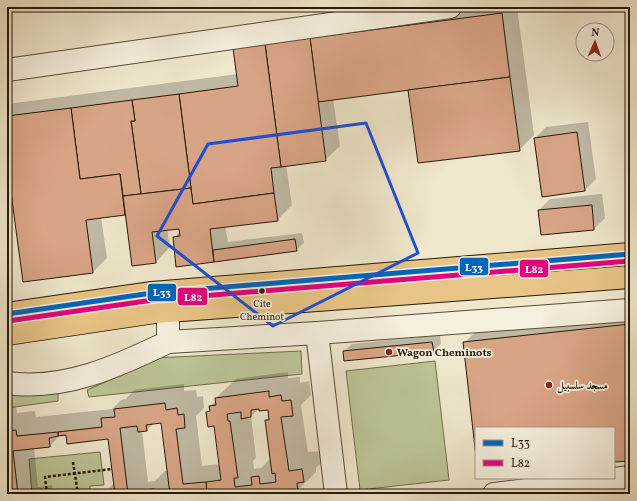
<svg xmlns="http://www.w3.org/2000/svg" width="637" height="501" font-family="Vollkorn,Amiri,serif">
<style>
.green{fill:#bcc496;stroke:#726e4e}
.shadow{fill:#0003;fill-rule:evenodd}
.building{fill:#d8a486;stroke:#271907;fill-rule:evenodd}
.lines{fill:none;stroke-linecap:round;stroke-linejoin:round}
.minor-casing{stroke:#594c38;stroke-width:24}
.major-casing{stroke:#271907;stroke-width:24}
.path{stroke:#271907;stroke-width:2.5;stroke-dasharray:3 2;stroke-linecap:butt}
.minor{stroke:#f5efde;stroke-width:22}
.major{stroke:#e8c486;stroke-width:22}
.bus-1-casing{stroke:#f5efde;stroke-width:8}
.bus-2-casing{stroke:#f5efde;stroke-width:8}
.bus-1{stroke:#0065bd;stroke-width:5}
.bus-2{stroke:#e5007d;stroke-width:5}
.marked{fill:none;stroke:#1d4ed8;stroke-width:3;stroke-linejoin:round}
.bus-dot{fill:#271907;stroke:#f5efde;stroke-width:1.5}
.poi-dot{fill:#8f2418;stroke:#f5efde;stroke-width:1.5}
.labels{text-anchor:middle;stroke-width:3.5;stroke-linejoin:round;paint-order:stroke}
.bus-label{font-size:10px;fill:#271907;stroke:#f5efde}
.poi-label{font-size:11px;font-weight:bold;fill:#271907;stroke:#f5efde;text-anchor:start}
.line-badge{stroke:#f5efde;stroke-width:1.5}
.badge-label{font-size:11px;text-anchor:middle;font-weight:bold;fill:#fff}
</style>
<rect width="100%" height="100%" fill="#efe7cc"/>
<filter id="stains"><feTurbulence type="fractalNoise" baseFrequency=".005" numOctaves="4"/><feColorMatrix values="0 0 0 0 .2 0 0 0 0 .09 0 0 0 0 .02 0 0 0 .5 -.17"/></filter>
<radialGradient id="worn" r=".72"><stop offset=".6" stop-color="#630" stop-opacity="0"/><stop offset="1" stop-color="#630" stop-opacity=".3"/></radialGradient>
<g class="green">
<path d="M301 351 302 374 89 397 87 390 124 374 153 358Z"/>
<path d="M435 361 449 480 360 490 346 371Z"/>
<path d="M7 390 58 393V401L7 408Z"/>
<path d="M100 452 104 485 90 486V494H50L49 493 32 494 29 459Z"/>
</g>
<g class="shadow">
<path d="M460 7H517L534 135 519 150 409 89 333 99 340 146 325 160 286 165 292 205 277 220 225 226 228 242 302 233 304 243 296 250 177 266 174 238 180 231V227L167 229 170 247 156 262 126 214 101 217 107 258 93 272 9 171H7V104L238 74 235 48Z"/>
<path d="M588 122 596 179 585 190 535 138 546 127Z"/>
<path d="M602 194 605 218 594 229 539 210 550 199Z"/>
<path d="M630 312V460L614 461V428H476V449L464 343 478 329Z"/>
<path d="M440 335 441 344 433 351H344L352 344Z"/>
<path d="M288 372V378L300 377V383L309 381 311 395 301 405 308 452 321 451 322 462 316 468V472L297 491H292L290 494H103L115 482 109 438 67 433 61 434 50 446 34 448 38 487 52 485 53 494H7V408L16 407 17 413 35 411 36 417 112 409 121 400 126 399 134 390 184 384V391L196 390 197 397 203 396 204 408 196 416 202 466 220 464 215 425 207 412 211 409 210 406 217 400 216 398 236 379ZM260 408 268 409 269 417 266 420 271 458 261 468 254 469 253 461 256 458 251 416ZM162 422 168 471H165L155 481 148 482 142 431 147 430 154 423Z"/>
<path d="M630 480V494H600L603 491Z"/>
</g>
<g class="building">
<path d="M502 13 510 77 318 102 310 38Z"/>
<path d="M310 38 326 161 281 167 265 44Z"/>
<path d="M265 44 281 167 271 168 274 193 193 204 179 94 238 86 233 48Z"/>
<path d="M510 77 520 151 418 163 408 90Z"/>
<path d="M179 94 191 188 141 194 131 121H135L132 100Z"/>
<path d="M132 100 135 121H131L141 194 123 196 120 174 80 179 71 108Z"/>
<path d="M71 108 80 179 120 174 125 215 86 220 93 273 23 282 7 163V116Z"/>
<path d="M577 132 585 191 542 197 534 138Z"/>
<path d="M191 188 193 204 274 193 278 221 210 229 214 262 176 267 173 237 180 236 179 229 152 232 156 263 132 266 123 196Z"/>
<path d="M592 205 594 230 541 235 538 210Z"/>
<path d="M295 239 297 251 214 262 213 250Z"/>
<path d="M630 324V461L614 462V428H476V457L463 342Z"/>
<path d="M432 342 434 352 344 361 343 351Z"/>
<path d="M269 391V397L281 395 282 401 291 400 293 416 281 417 289 471 302 469 304 482 297 483 298 492 285 494H207L206 482 221 480 214 426 208 427 206 412 210 411 209 406 216 405 215 398ZM259 409V411L268 410 269 420H265L272 474 275 473 276 482 260 484 259 476 251 477 252 485 235 487 234 478H238L230 421H228L227 414 241 412V419L251 417V410Z"/>
<path d="M165 403 166 410 177 408 178 415 184 414 185 428 176 429 183 484 206 482 207 494H170L161 423 146 425 147 431 138 432 137 426 120 428 128 494H115L108 439 67 444 66 435 58 436V432L102 427 101 418 115 417 114 409Z"/>
<path d="M16 430 17 436 58 432V436L49 438 50 447 13 451 18 494H7V431Z"/>
<path d="M154 489 155 494H145V490Z"/>
</g>
<g class="lines">
<defs>
<g id="minor">
<path d="M7 70 450 7"/>
<path d="M317 333 336 494"/>
<path d="M168 342 317 333 630 310"/>
<path d="M7 383C65 391 118 366 168 342V311"/>
<path d="M494 494 630 477"/>
</g>
<g id="major">
<path d="M7 314 152 293 630 254"/>
<path d="M7 334 155 312 630 277"/>
</g>
</defs>
<use href="#minor" class="minor-casing"/>
<use href="#major" class="major-casing"/>
<g class="path">
<path d="M73 462 78 494"/>
<path d="M47 494 45 477 112 469"/>
</g>
<use href="#minor" class="minor"/>
<use href="#major" class="major"/>
<defs>
<path id="bus-1" d="M7 314 152 293 630 254"/>
<path id="bus-2" d="M8 321 153 300 630 261"/>
</defs>
<use href="#bus-1" class="bus-1-casing"/>
<use href="#bus-2" class="bus-2-casing"/>
<use href="#bus-1" class="bus-1"/>
<use href="#bus-2" class="bus-2"/>
</g>
<path class="marked" d="M366 123 418 253 273 326 157 236 208 144Z"/>
<circle class="bus-dot" cx="262" cy="291" r="3.5"/>
<g class="poi-dot">
<circle cx="389" cy="352" r="4"/>
<circle cx="549" cy="385" r="4"/>
</g>
<g class="labels">
<g class="bus-label">
<text x="262" y="307">Cite<tspan x="262" dy="13">Cheminot</tspan></text>
</g>
<g class="poi-label">
<text x="397" y="356">Wagon Cheminots</text>
<text x="557" y="389">مسجد سلسبيل</text>
</g>
</g>
<g class="line-badge">
<rect x="459" y="257" width="30" height="19" rx="4" fill="#0065bd"/>
<rect x="519" y="259" width="30" height="19" rx="4" fill="#e5007d"/>
<rect x="147" y="283" width="30" height="19" rx="4" fill="#0065bd"/>
<rect x="177" y="287" width="31" height="19" rx="4" fill="#e5007d"/>
</g>
<g class="badge-label">
<text x="474" y="271">L33</text>
<text x="534" y="273">L82</text>
<text x="162" y="296">L33</text>
<text x="193" y="301">L82</text>
</g>
<rect width="637" height="501" fill="none" stroke="#efe7cc" stroke-width="24"/>
<rect x="8" y="8" width="621" height="485" fill="none" stroke="#271907" stroke-width="2"/>
<rect x="12" y="12" width="613" height="477" fill="none" stroke="#271907"/>
<rect x="475" y="427" width="140" height="52" fill="#f5efde" stroke="#a39988"/>
<rect x="483" y="440" width="20" height="6" fill="#0065bd" stroke="#a39988"/>
<text x="511" y="447" font-size="12" fill="#271907">L33</text>
<rect x="483" y="460" width="20" height="6" fill="#e5007d" stroke="#a39988"/>
<text x="511" y="467" font-size="12" fill="#271907">L82</text>
<g transform="translate(595 42) rotate(2)"><circle r="19" fill="#f5efde" stroke="#a39988"/>
<path d="M0-3L7 15L0 10L-7 15Z" fill="#8f2418"/>
<text y="-6" font-size="11" font-weight="bold" text-anchor="middle" fill="#271907">N</text>
</g>
<rect width="100%" height="100%" filter="url(#stains)"/>
<rect width="100%" height="100%" fill="url(#worn)"/>
</svg>
